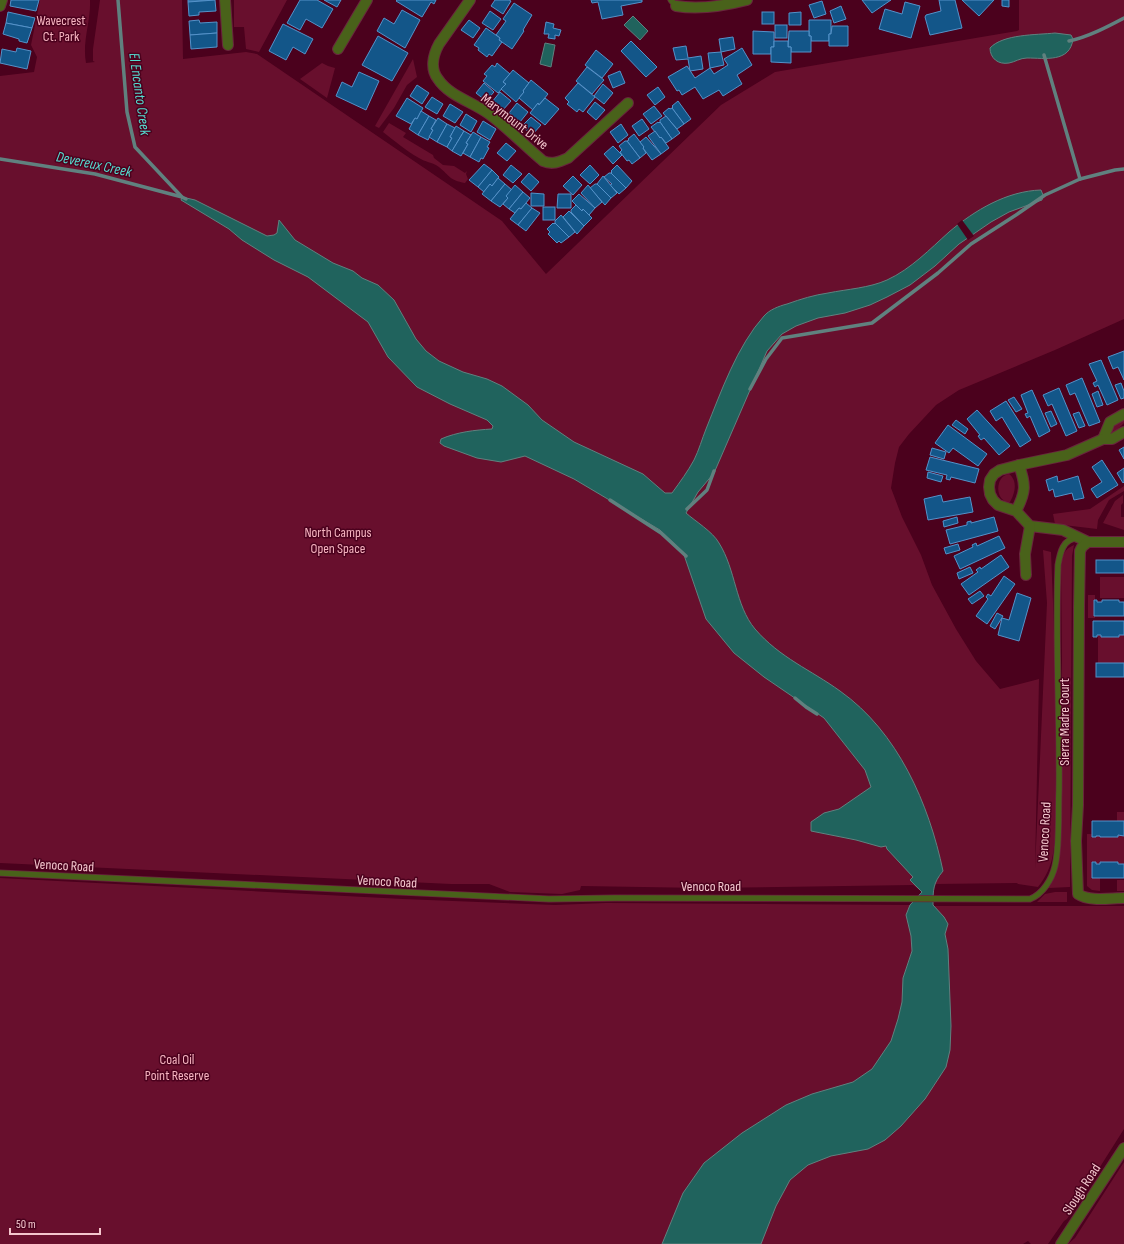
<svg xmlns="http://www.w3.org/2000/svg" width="1124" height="1244" font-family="'Sofia Sans Condensed',sans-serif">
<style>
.green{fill:#680f2d}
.water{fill:#20635d;stroke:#60817f}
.pier{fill:#4b011d}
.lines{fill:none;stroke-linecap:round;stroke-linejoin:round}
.stream{stroke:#60817f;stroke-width:3.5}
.building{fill:#135689;stroke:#5492c9}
.lane-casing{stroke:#69253d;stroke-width:7}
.street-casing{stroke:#69253d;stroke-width:12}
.lane{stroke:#49621a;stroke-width:5.5}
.street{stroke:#49621a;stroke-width:10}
.labels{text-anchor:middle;stroke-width:3;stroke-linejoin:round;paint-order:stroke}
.park-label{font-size:14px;fill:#f6b4c0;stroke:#4b011d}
.street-label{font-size:14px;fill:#f4c7ce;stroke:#4b011d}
.water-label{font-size:15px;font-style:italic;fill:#55dcd0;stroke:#4b011d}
</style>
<rect width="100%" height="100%" fill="#4b011d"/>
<g class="green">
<path d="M40 0H90C91 21 82 42 86 63L95 62 93 61V49L100 0H182L183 59 246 52 257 54 502 221 546 274 721 105 775 72 1017 31 1019 30V0H1124V319L1055 350 959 390 936 405 909 434 899 447 895 463 891 488 902 517 921 555 932 585 956 629 976 661 1000 689 1039 679 1035 869 1047 603 1043 550 1051 552C1054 622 1056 692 1056 763 1055 790 1058 828 1053 854 1051 866 1046 877 1038 887L1018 884 1017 883 935 884 933 892V906H1124V1129L1067 1219 1064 1221 1048 1244H1031L1028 1241 1023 1244H0V878L403 899 555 905 606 903 910 905 922 892 913 885 703 888 581 886 580 890 562 894 510 892 489 884H451L0 863V76L34 72 37 57 31 45Z"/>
<path d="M234 0H287L259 52 246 49 244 27H234Z"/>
<path d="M413 59 417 77 407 85 394 108 379 128 375 126Z"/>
<path d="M322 63 328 66 335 68 327 98 300 79Z"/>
<path d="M389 123 406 133 403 137 433 155 434 158 443 165 454 166 465 173 467 171 466 174 468 179 465 183C449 180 450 176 439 167 432 162 425 162 419 158 406 151 395 141 383 132Z"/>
<path d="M1124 418V423L1113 434H1110V432L1116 424Z"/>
<path d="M1009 474C1018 481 1015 493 1010 502 995 503 994 476 1009 474Z"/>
<path d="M1124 486V491L1109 500 1098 520 1097 529 1055 524 1053 514 1090 509Z"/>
<path d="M1123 495V503L1121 505V517H1124V530L1103 523 1115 501Z"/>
<path d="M1074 545 1072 556 1070 887 1049 888C1059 872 1060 851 1061 832L1062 661 1061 567C1062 556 1064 549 1074 545Z"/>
<rect x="1100" y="577" width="24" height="21"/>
<rect x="1088" y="595" width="7" height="23"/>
<rect x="1098" y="634" width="26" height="30"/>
<rect x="1117" y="812" width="7" height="11"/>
<path d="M1087 834 1124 835V865L1100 876V891L1092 890 1087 886Z"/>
<rect x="1117" y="880" width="7" height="11"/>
<path d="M1055 892H1067V902H1037L1045 894Z"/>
<path d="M1124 1162V1244H1068L1075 1238Z"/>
</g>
<g class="water">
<path d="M633 16 648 31 640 40 624 25Z"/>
<path d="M1055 33 1071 35 1073 39C1070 63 1045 58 1027 58 1020 58 1015 62 1009 63 998 65 990 58 990 48 1003 34 1036 35 1055 33Z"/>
<path d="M545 43 555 45 551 67 540 64Z"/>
<path d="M1041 190 1043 195 1042 200 1009 212 991 222 959 244 935 266 910 285 887 297 870 305 845 313 818 318 796 326 782 334 767 351 714 473 698 492 686 513C695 521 713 532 719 543 736 570 735 605 755 629 780 658 811 670 840 691 898 732 929 804 943 871 933 883 933 890 933 905L944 917 948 924 945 934 948 949 951 1026 950 1050 946 1067 925 1099 901 1126 885 1140 868 1149 831 1156 808 1165 790 1180 776 1206 761 1244H662L683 1193 704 1163 742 1133 786 1105 812 1094 853 1082 872 1069 891 1041 898 1019 902 1002 903 978 912 951 911 936 906 915 910 905 922 892 910 880 913 877 887 849 886 846 881 847 856 840 811 831V822L824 813 839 809 871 787 865 770 824 718 764 677 734 653 706 619 683 552 660 530 574 479 525 456 501 462 477 458 444 446 440 443 441 439C457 432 475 430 492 429L493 426 487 420 450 404 417 387 388 357 368 322 308 277 274 260 242 240 229 229 181 200 182 197 195 200 267 236 274 235 277 233 279 220 295 240 333 263 353 271 362 278 378 285 394 300 416 339 426 351 439 361 463 372 487 379 502 386 528 405 542 420 574 442 643 474 665 493H672C680 482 688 471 694 460 699 450 702 439 706 429 721 392 737 346 764 316 769 310 779 306 787 304 801 299 814 295 828 293 848 289 869 288 887 280 911 269 930 249 949 232 975 210 1007 191 1041 190Z"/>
</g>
<path class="pier" d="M962 220 974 236 968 240 957 224Z"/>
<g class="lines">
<g class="stream">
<path d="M118 0 127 112 135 147 181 196"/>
<path d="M1069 41C1088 37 1107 27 1124 18"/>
<path d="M1044 55 1080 179"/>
<path d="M0 159 95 174 182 197 186 199"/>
<path d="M750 389 766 359 782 338 872 323 938 273 971 244 1016 215 1045 195 1080 179 1115 170 1124 169"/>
<path d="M610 500 661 533 686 556"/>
<path d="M687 509 707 490 714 471"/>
<path d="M795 698 806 707 817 714"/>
</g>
</g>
<g class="building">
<path d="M11 0H39L36 11 10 6Z"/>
<path d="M188 0H215L188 2Z"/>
<path d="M215 0 216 11 199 12V15L189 16 188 2Z"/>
<path d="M300 0H317L333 9 322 28 306 19 300 30 287 23Z"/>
<path d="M324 0H341L337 7Z"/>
<path d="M397 0H436L434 4 431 2 422 17 396 1Z"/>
<path d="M495 0H509L511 1 503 14 491 6Z"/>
<path d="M591 0H642V2L621 6 623 15 602 19 598 2 592 3Z"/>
<path d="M862 0H891L872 13Z"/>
<path d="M939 0H955L962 28 930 35 925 17 926 15 941 11Z"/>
<path d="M962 0H994L979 16Z"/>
<path d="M1002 0H1009V7L1002 6Z"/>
<path d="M822 1 826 14 814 18 809 5Z"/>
<path d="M905 2 920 6 911 38 879 29 885 9 902 14Z"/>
<path d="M514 3 532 15 523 30 524 31 512 49 499 40 500 38 496 35 506 21 503 19Z"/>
<path d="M841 6 846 19 834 23 830 11Z"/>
<path d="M402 10 420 20 405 48 377 31 384 18 394 24Z"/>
<path d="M490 11 501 19 493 30 482 23Z"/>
<path d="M8 12 35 18 32 28 6 23Z"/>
<rect x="762" y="12" width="12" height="12"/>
<path d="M801 12V25H789V13Z"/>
<path d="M199 20 200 23 217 22V33L190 35 189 21Z"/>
<path d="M469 20 480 28 473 38 461 30Z"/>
<path d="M809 20H831V34H829V41H811V36H809Z"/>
<path d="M546 22 554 24 553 28 561 30 559 36 555 35V39L548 38 549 34H544Z"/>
<path d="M6 23 32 28 27 43 19 41V39L3 34Z"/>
<path d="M283 24 313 39 305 54 293 47 286 60 269 51Z"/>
<rect x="775" y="25" width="12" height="13"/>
<path d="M832 26H848V46H829V34H831Z"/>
<path d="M486 28 500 38 499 40 502 42 492 56 489 54 487 57 478 50 479 48 474 45Z"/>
<path d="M753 31 774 32V47H771V54H753Z"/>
<path d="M789 31H809V36H811V52H791V47H788Z"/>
<path d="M217 33V47L191 49 190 35Z"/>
<path d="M378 36 408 53 392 81 362 65Z"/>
<path d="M733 37 735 49 721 52 724 65 710 68 708 53 721 52 719 39Z"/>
<path d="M631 41 657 67 646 77 621 51Z"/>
<path d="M774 41H788V47H791V63L771 62V47H774Z"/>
<path d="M686 46 688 58 701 56 703 69 690 71 688 59 676 60 673 48Z"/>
<path d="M17 48 31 51 27 69 0 63 2 49 16 52Z"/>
<path d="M742 48 752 65 737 75 742 84 723 96 719 90 703 99 695 87 682 95 679 90 677 91 668 77 687 66 695 78 710 68 714 74 728 65 724 59Z"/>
<path d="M596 50 613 64 602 78 585 65Z"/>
<path d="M497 63 510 74 503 82 506 84 498 93 483 81 487 76 484 74 492 65 495 67Z"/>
<path d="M587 67 604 80 592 94 576 81Z"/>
<path d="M513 70 529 83 523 91 524 92 516 102 501 89 506 84 503 82Z"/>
<path d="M620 71 625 83 613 88 608 76Z"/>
<path d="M359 72 379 81 366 110 336 96 342 82 352 87Z"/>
<path d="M531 80 548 94 539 105 538 103 533 110 519 98 524 92 523 91Z"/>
<path d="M484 83 494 92 486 101 476 93Z"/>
<path d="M578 83 595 97 583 112 579 109 577 112 567 104 569 102 565 98Z"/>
<path d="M603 84 613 93 604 104 594 96Z"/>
<path d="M417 85 429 93 422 104 410 96Z"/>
<path d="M658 87 665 97 655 105 647 95Z"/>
<path d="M500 92 511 101 502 111 492 102Z"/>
<path d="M432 97 443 104 437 114 425 107Z"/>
<path d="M407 98 423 108 417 119 415 118 411 124 396 116Z"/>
<path d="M545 98 559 109 545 125 530 113 538 103 539 105Z"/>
<path d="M678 101 691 119 684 124 672 108 673 107 672 106Z"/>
<path d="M595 102 605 110 596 120 587 112Z"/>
<path d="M517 103 528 112 520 122 509 113Z"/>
<path d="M450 104 463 112 455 123 443 116Z"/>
<path d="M654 106 662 116 651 124 643 114Z"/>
<path d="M669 108 670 109 672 108 684 124 677 129 663 113Z"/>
<path d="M421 111 429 116 418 135 409 129 415 118 417 119Z"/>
<path d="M466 114 477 121 471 132 460 125Z"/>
<path d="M429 116 436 120 431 129 433 130 428 140 418 135Z"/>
<path d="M666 116 680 133 672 139 660 122V120Z"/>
<path d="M531 117 541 125 532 135 522 126Z"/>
<path d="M438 118 447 124 437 142 429 137 433 130 431 129Z"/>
<path d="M642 119 649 129 639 136 632 126Z"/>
<path d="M483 121 496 129 490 140 477 132Z"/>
<path d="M658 122 659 123 660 122 672 139 666 143 661 137 660 138 651 127Z"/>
<path d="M447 124 455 128 450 137 452 138 447 147 437 142Z"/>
<path d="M621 124 628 135 618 143 610 132Z"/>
<path d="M456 126 464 131 452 151 447 147 452 138 450 137Z"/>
<path d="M464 131 471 135 466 143 468 144 461 156 452 151Z"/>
<path d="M655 131 660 138 661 137 669 148 661 154 648 136Z"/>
<path d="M473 132 481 137 470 157 463 153 468 144 466 143Z"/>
<path d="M634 134 644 147 643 148 646 153 640 158 627 141 629 140 628 139Z"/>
<path d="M481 137 490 142 487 147 489 148 483 159 481 158 479 162 470 157Z"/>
<path d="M646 137 661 154 652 160 643 148 644 147 640 142Z"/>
<path d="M625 141H627L640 158 632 164 629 160 627 161 620 152 622 150 619 146Z"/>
<path d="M506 143 516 151 507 161 497 153Z"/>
<path d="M613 146 622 155 613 164 604 154Z"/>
<path d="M484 164 492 170 478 187 469 180Z"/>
<path d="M511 165 522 174 513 183 503 175Z"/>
<path d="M590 165 599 175 590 184 580 175Z"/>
<path d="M617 165 632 181 626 188 611 173 612 172 611 171Z"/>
<path d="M492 170 499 177 492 186 490 184 484 192 478 187Z"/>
<path d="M529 173 539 182 531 191 521 182Z"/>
<path d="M609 173H611L626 188 619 194 610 185 612 184 604 177Z"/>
<path d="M573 176 582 185 573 195 563 186Z"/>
<path d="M603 176 617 193 611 198 597 184Z"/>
<path d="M498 178 505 184 491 201 482 194 490 184 492 186Z"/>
<path d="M505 184 512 190 506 196 508 198 500 207 491 201Z"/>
<path d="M595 184H597L611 198 605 205 590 188Z"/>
<path d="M515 185 523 192 509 209 503 204 508 198 506 196Z"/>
<path d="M588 185 602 202 595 208 581 193Z"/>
<path d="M523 192 530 198 521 209 519 208 515 213 509 209Z"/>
<path d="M531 193 544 194V206H531Z"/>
<path d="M558 194H571V208H557Z"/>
<path d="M579 194 595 208 589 215 583 209 582 211 572 201Z"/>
<path d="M526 203 532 208 518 225 510 219 519 208 521 209Z"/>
<path d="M576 205 582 211 583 209 592 218 584 226 571 212V210Z"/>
<rect x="543" y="207" width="12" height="13"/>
<path d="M532 208 540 213 526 231 518 225Z"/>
<path d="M569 211 584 226 577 234 563 217Z"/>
<path d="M561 215 575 232 569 237 555 223V221Z"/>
<path d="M553 223 554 224 555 223 569 237 561 243 559 241 557 243 548 234 550 232 547 229Z"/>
<path d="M1124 351V380L1118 367 1113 369 1108 357Z"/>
<path d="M1101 360 1118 400 1107 405 1098 385 1095 387 1093 383 1097 381 1089 364Z"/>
<path d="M1082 378 1100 422 1089 426 1075 393 1070 395 1066 385Z"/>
<path d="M1121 383 1124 391V398L1121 399 1115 385Z"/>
<path d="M1059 388 1077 431 1066 436 1052 404 1048 406 1043 395Z"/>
<path d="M1032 390 1050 431 1039 437 1030 416 1027 418 1025 414 1028 413 1021 395Z"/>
<path d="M1098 391 1103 405 1097 407 1092 394Z"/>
<path d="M1014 397 1022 409 1016 412 1008 400Z"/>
<path d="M1006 401 1031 440 1020 447 1002 417 996 421 990 411Z"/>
<path d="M977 410 1010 446 999 455 984 438 981 440 978 436 980 435 967 419Z"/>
<path d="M1051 411 1057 424 1051 427 1045 413Z"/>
<path d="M1079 412 1085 426 1079 428 1073 414Z"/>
<path d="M956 420 968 429 965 434 952 425Z"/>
<path d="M948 425 987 454 978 466 953 448 949 453 935 443Z"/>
<path d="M1124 447V459L1119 450Z"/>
<path d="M932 448 946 452 944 459 930 455Z"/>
<path d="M930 457 979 469 975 483 951 477 950 480 946 479 947 475 926 470Z"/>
<path d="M1102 460 1118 485 1097 498 1091 489 1102 482 1092 467Z"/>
<path d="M1124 468V482L1123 483 1117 473Z"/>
<path d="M928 472 943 476 941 482 927 478Z"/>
<path d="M1057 476 1058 482 1078 476 1084 498 1074 500 1072 493 1055 497 1053 489 1049 491 1046 480Z"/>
<path d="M941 495 943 502 970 497 973 512 928 520 924 499Z"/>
<path d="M957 517 958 523 944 527 943 521Z"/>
<path d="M994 517 998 531 950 544 946 530 967 525V522L971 521V523Z"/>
<path d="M999 536 1005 548 960 569 954 556 973 547 972 545 976 543 977 546Z"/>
<path d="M958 544 960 550 946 554 944 548Z"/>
<path d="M1001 555 1009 567 969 595 961 584 978 572 976 570 980 567 981 569Z"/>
<rect x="1096" y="560" width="28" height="13"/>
<path d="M970 567 973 573 959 579 957 573Z"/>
<path d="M1004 576 1015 584 987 624 976 616 988 599 986 597 988 594 991 596Z"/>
<path d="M980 591 984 596 972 604 968 599Z"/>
<path d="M1017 593 1031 598 1019 641 998 635 1002 618 1009 620Z"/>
<path d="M1094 600H1097V602H1102V600H1119V602H1124V616H1094Z"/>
<path d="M997 613 1003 616 995 629 990 626Z"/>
<path d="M1093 621H1124V635H1119V637H1101V635H1097V637H1093Z"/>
<rect x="1096" y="663" width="28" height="14"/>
<path d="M1092 821H1124V836L1118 835V837H1100V836H1096V837H1092Z"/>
<path d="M1092 862H1096V864H1100V862H1118V864H1124V878H1092Z"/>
</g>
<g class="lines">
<defs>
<g id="lane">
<path d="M671 0 676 6"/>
<path d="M0 873 549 899 614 898 1030 899C1043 894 1052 879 1055 866 1060 845 1058 812 1059 790 1060 715 1055 640 1058 565 1060 553 1063 538 1078 538"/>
</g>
<g id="street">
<path d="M225 0 228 45"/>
<path d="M470 0 439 44C433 55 430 69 438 79 449 96 473 102 489 114 508 128 525 146 543 161 552 165 559 162 568 158L628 103"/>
<path d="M0 6 2 0"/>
<path d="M676 6C700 10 724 6 747 0"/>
<path d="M338 49 367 0"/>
<path d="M1103 439 1110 422 1124 414"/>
<path d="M1016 511C1026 492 1026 485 1019 465"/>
<path d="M1088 542 1063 530 1030 526 1016 511 998 505 993 500 990 494 989 487 990 480 994 474 1000 470 1019 465 1067 455 1103 439H1112L1124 432"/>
<path d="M1124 542H1088L1082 547 1080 551 1079 607 1078 805 1076 841 1078 894C1090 902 1110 898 1124 898"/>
<path d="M1026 575 1025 554 1030 526"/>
<path d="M1061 1244 1124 1148"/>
</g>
</defs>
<use href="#lane" class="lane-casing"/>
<use href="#street" class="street-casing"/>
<use href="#lane" class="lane"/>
<use href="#street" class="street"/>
</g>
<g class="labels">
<g class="park-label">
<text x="61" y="25">Wavecrest<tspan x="61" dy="16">Ct. Park</tspan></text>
<text x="338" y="537">North Campus<tspan x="338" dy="16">Open Space</tspan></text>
<text x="177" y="1064">Coal Oil<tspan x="177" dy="16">Point Reserve</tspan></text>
</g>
<g class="street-label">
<text transform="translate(515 121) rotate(38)" y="5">Marymount Drive</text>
<text transform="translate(1064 722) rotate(-90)" y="5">Sierra Madre Court</text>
<text transform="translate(1044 832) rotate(-87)" y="5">Venoco Road</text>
<text transform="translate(64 865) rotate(3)" y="5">Venoco Road</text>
<text transform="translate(387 881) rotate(3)" y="5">Venoco Road</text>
<text x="711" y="891">Venoco Road</text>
<text transform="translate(1081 1189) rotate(-57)" y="5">Slough Road</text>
</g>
<g class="water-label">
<text transform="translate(140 94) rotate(82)" y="5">El Encanto Creek</text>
<text transform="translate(94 164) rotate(12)" y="5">Devereux Creek</text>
</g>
</g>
<path d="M10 1228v6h90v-6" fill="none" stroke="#f4c7ce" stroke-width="2"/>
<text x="16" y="1228" font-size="12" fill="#f4c7ce" stroke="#4b011d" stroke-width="3" paint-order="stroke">50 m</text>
</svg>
